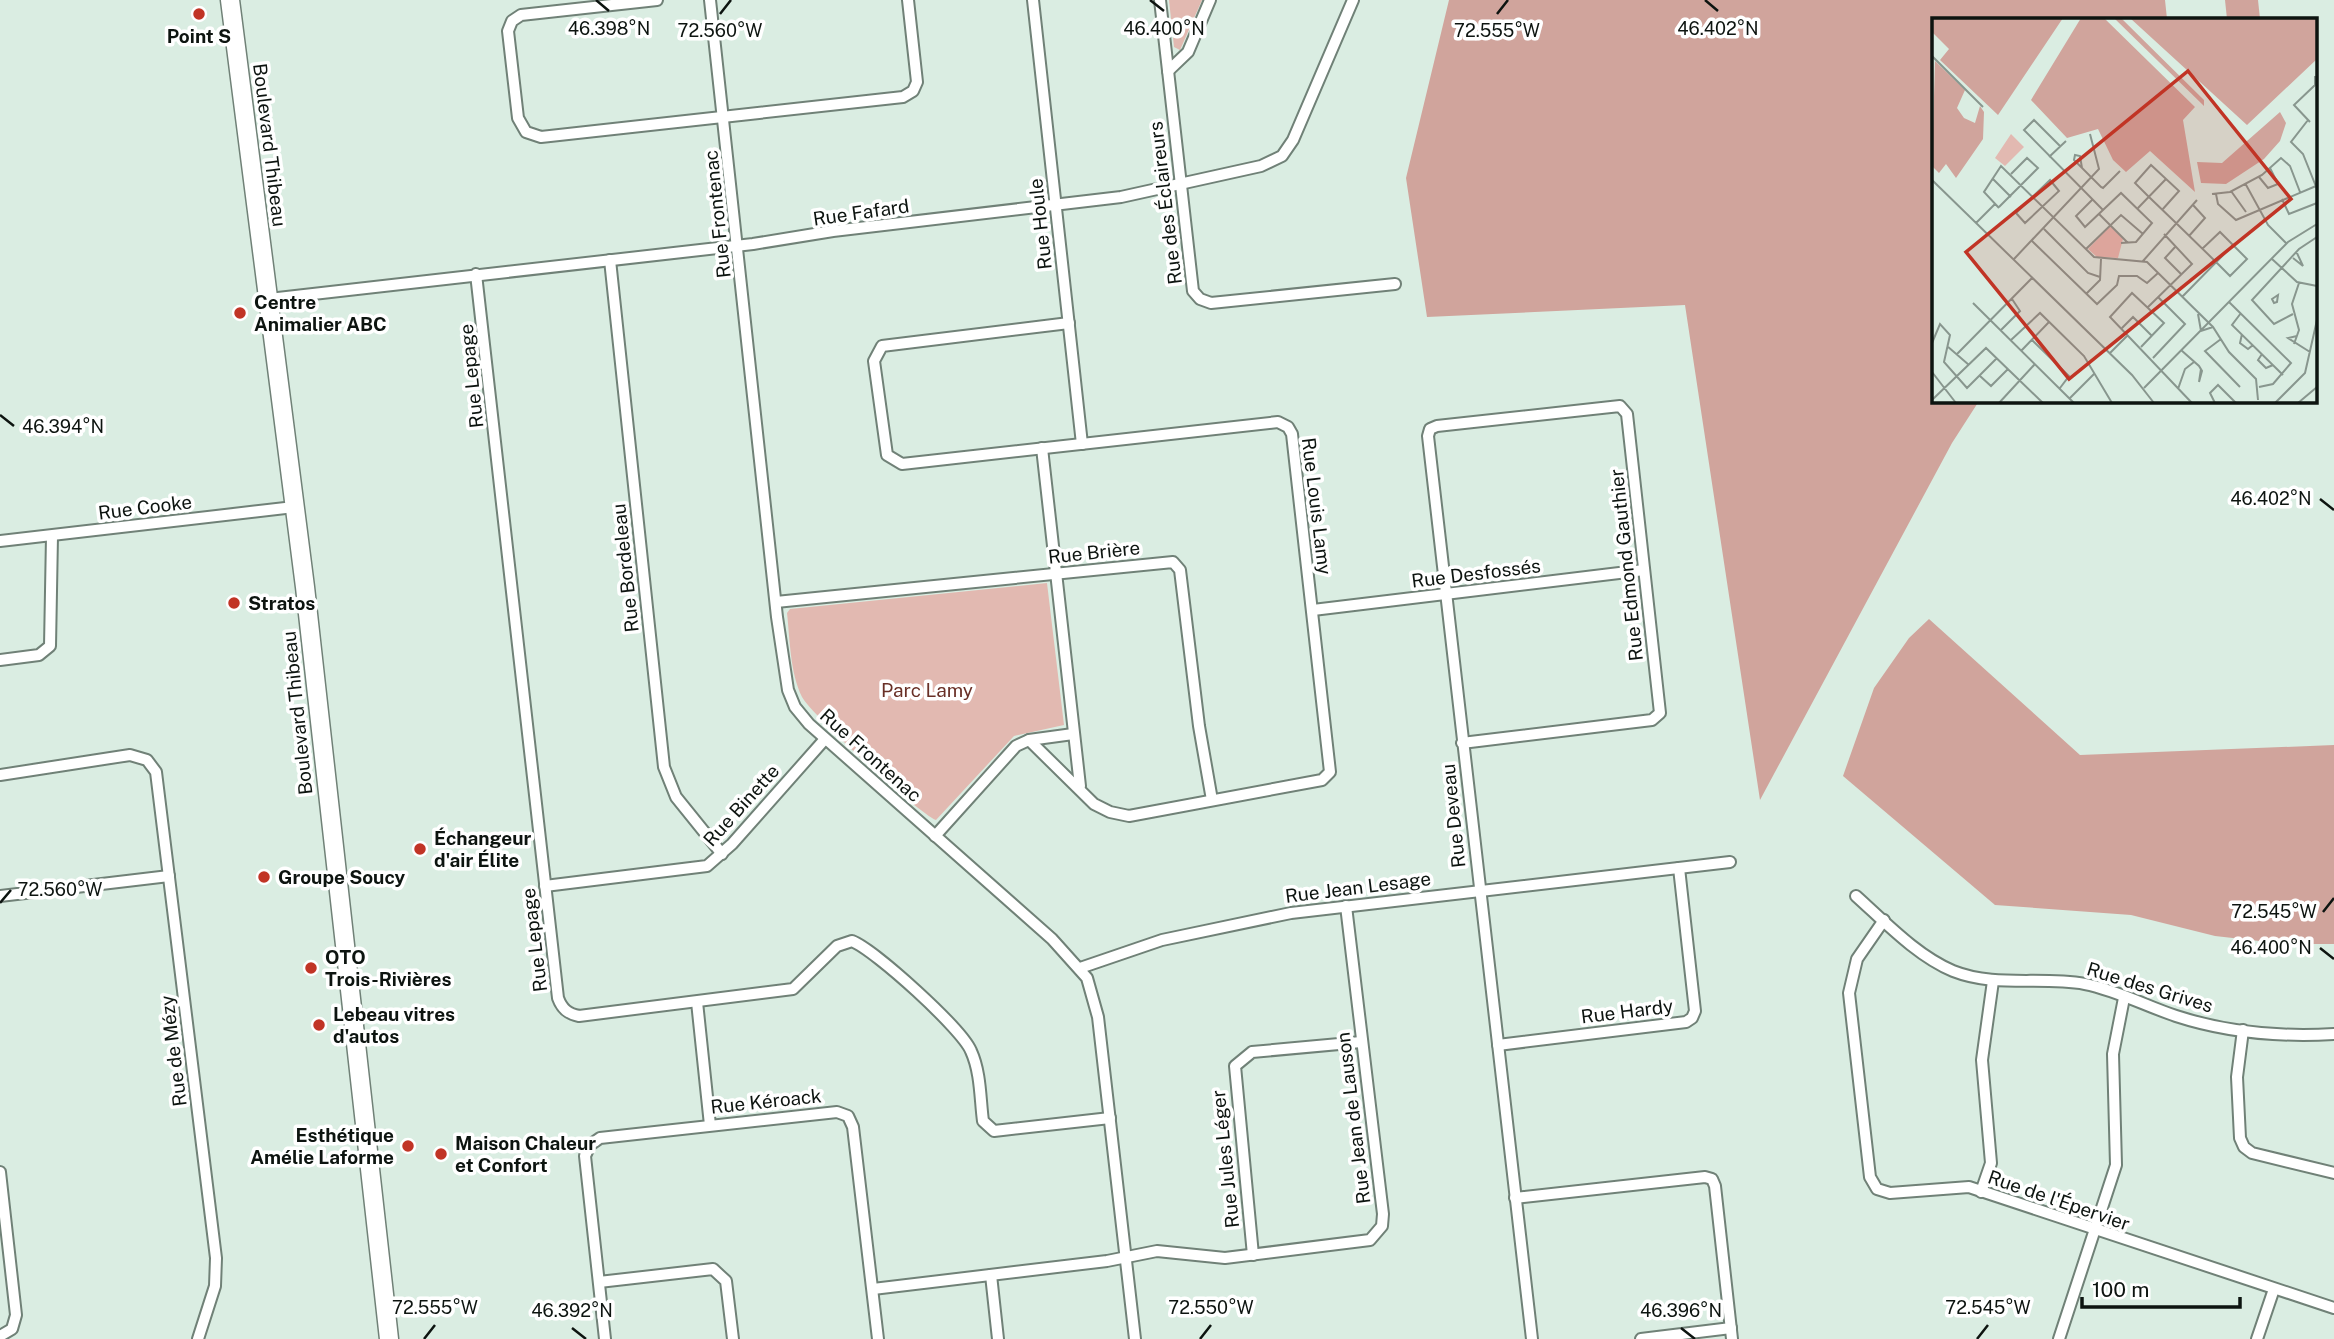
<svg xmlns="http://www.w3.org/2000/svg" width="2334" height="1339" font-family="'Public Sans',sans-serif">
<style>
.green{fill:#e2b9b1}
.forest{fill:#d0a49c}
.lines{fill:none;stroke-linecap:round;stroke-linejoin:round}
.street-casing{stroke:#708177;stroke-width:14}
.primary-casing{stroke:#708177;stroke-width:21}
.street{stroke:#fff;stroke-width:10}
.primary{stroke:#fff;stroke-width:18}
.ticks{fill:none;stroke:#0d1410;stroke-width:2.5}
.poi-dot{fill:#c13425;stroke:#fff;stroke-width:2.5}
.labels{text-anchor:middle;stroke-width:7;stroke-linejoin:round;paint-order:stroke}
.poi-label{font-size:19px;font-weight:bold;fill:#0d1410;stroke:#fff;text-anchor:start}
.street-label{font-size:19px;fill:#0d1410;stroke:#fff}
.park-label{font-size:19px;fill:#693027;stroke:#fff}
.inset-road{fill:none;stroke:#88968e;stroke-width:2}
.view{fill:#c13425;fill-opacity:0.15;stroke:#c13425;stroke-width:3.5}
.inset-edge{fill:none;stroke:#0d1410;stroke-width:3.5}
.ticks-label{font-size:18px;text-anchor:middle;fill:#0d1410;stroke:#fff;stroke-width:7;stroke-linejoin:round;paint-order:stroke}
</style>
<rect width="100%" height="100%" fill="#daede2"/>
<g class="green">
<path d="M1169 0H1202L1180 50 1174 47Z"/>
<path d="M1047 583 1064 725 1014 736 936 820C919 814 811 714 802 697 790 672 790 640 787 613L790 609Z"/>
</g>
<g class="forest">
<path d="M1449 0H2165L2167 19H1933V401H1979L1952 443 1760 800 1685 305 1427 317 1406 178Z"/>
<path d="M2225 0H2258L2260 19H2227Z"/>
<path d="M1929 619 2080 755 2334 745V944H2286L2215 936 2131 915 1995 905 1843 776 1874 688 1909 638Z"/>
</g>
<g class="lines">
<defs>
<g id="street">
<path d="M657 0 521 15 512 21 508 31 518 118 526 132 541 137 903 97 913 91 917 82 908 0"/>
<path d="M710 0 777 617 788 690 795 707 809 724 1052 939 1087 978 1098 1017 1135 1339"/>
<path d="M1033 0 1082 444"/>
<path d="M1160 0 1193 291 1200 299 1211 303 1395 284"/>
<path d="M1168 71 1188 52 1210 0"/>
<path d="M610 260 664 767 676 797 722 854"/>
<path d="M476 274 558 998C562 1009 568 1014 579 1016L793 989 837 946 852 941C875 950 962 1029 971 1051 981 1073 980 1099 983 1121L994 1131 1110 1118"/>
<path d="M269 299 753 244 833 231 1121 197 1261 166 1282 156 1293 140 1353 0"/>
<path d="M1042 448 1080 786"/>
<path d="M0 541 294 507"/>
<path d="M776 602 1173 562 1180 570 1199 726 1212 800"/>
<path d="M1313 610 1644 570"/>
<path d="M0 660 39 655 50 646 52 536"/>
<path d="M1029 740 1094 804 1110 812 1129 816 1322 780 1330 772 1292 434 1288 427 1278 422 902 464 887 455 874 361 882 346 1069 323"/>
<path d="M1462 743 1652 720 1660 713 1627 414 1620 406 1437 426 1430 429 1428 436 1532 1339"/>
<path d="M0 775 130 755 147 760 156 772 216 1258 215 1286 198 1339"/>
<path d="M935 836 1016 746 1029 740 1073 734"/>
<path d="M545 886 707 866 732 844 825 739"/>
<path d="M0 896 169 876"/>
<path d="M1856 896C1885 922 1917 956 1953 971 1996 988 2040 976 2085 984 2116 990 2146 1006 2176 1016 2225 1032 2282 1037 2334 1034"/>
<path d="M1884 920 1857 959 1849 993 1870 1177 1877 1189 1890 1193 1969 1187 2334 1308"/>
<path d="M1080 968 1162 940 1291 913 1730 862"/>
<path d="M697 1002 710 1125"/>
<path d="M2243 1030 2237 1077 2240 1138 2244 1147 2252 1153 2334 1173"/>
<path d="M1498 1045 1686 1022 1692 1018 1695 1011 1679 868"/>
<path d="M0 1172 16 1315 12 1329 0 1336"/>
<path d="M1981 1192 1991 1163 1982 1060 1993 981"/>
<path d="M1515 1198 1705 1177 1712 1179 1715 1186 1732 1339"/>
<path d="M1253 1255 1235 1066 1252 1052 1361 1042"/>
<path d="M991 1275 998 1339"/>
<path d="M599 1282 713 1269 726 1281 733 1339"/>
<path d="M873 1289 1107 1261 1157 1251 1225 1258 1370 1240 1382 1226 1383 1214 1346 906"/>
<path d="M605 1339 585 1156 590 1145 600 1138 837 1112 848 1116 853 1127 878 1339"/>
<path d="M1641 1339 1731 1328"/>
<path d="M2059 1339 2116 1165 2113 1054 2124 998"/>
<path d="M2257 1339 2274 1289"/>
</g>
<path id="primary" d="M230 0 305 587 389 1339"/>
</defs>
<use href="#street" class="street-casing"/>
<use href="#primary" class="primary-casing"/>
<use href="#street" class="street"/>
<use href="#primary" class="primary"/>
</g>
<path class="ticks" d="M596 0 609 11M1150 0 1164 11M1705 0 1718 11M720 14 731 0M1497 14 1508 0M0 415 14 426M2320 499 2334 510M0 903 11 890M2323 912 2334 898M2320 948 2334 959M572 1328 586 1339M1681 1328 1695 1339M424 1339 435 1325M1200 1339 1211 1325M1977 1339 1988 1325"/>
<g class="poi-dot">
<circle cx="199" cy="14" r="7"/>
<circle cx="240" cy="313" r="7"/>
<circle cx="234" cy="603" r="7"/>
<circle cx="420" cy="849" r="7"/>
<circle cx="264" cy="877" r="7"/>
<circle cx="311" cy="968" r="7"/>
<circle cx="319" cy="1025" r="7"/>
<circle cx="408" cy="1146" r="7"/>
<circle cx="441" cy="1154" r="7"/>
</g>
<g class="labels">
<g class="poi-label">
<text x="199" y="43" text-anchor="middle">Point S</text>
<text x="254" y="309">Centre<tspan x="254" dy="22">Animalier ABC</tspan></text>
<text x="248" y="610">Stratos</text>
<text x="434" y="845">Échangeur<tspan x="434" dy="22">d'air Élite</tspan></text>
<text x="278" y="884">Groupe Soucy</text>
<text x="325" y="964">OTO<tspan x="325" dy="22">Trois-Rivières</tspan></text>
<text x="333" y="1021">Lebeau vitres<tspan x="333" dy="22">d'autos</tspan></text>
<text x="394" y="1142" text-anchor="end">Esthétique<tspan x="394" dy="22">Amélie Laforme</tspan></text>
<text x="455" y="1150">Maison Chaleur<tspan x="455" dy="22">et Confort</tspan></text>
</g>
<g class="street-label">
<text transform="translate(270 145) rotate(83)" y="7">Boulevard Thibeau</text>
<text transform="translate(1165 203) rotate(-97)" y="7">Rue des Éclaireurs</text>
<text transform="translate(861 212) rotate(-8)" y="7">Rue Fafard</text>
<text transform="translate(717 214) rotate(-96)" y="7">Rue Frontenac</text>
<text transform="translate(1040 224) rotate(-96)" y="7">Rue Houle</text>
<text transform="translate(471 376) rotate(-96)" y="7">Rue Lepage</text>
<text transform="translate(1317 506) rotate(83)" y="7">Rue Louis Lamy</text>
<text transform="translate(145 507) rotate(-7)" y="7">Rue Cooke</text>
<text transform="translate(1094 552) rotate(-6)" y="7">Rue Brière</text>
<text transform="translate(1626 565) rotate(-96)" y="7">Rue Edmond Gauthier</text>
<text transform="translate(625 568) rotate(-96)" y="7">Rue Bordeleau</text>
<text transform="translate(1476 573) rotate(-7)" y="7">Rue Desfossés</text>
<text transform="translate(297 713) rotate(-96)" y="7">Boulevard Thibeau</text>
<text transform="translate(871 755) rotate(42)" y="7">Rue Frontenac</text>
<text transform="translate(741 805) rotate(-48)" y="7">Rue Binette</text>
<text transform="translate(1453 816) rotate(-96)" y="7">Rue Deveau</text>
<text transform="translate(1358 887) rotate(-7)" y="7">Rue Jean Lesage</text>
<text transform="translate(534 940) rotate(-97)" y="7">Rue Lepage</text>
<text transform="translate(2150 987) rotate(17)" y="7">Rue des Grives</text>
<text transform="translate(1627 1011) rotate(-7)" y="7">Rue Hardy</text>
<text transform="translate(173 1051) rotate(-97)" y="7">Rue de Mézy</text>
<text transform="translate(766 1101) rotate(-6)" y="7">Rue Kéroack</text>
<text transform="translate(1353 1118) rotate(-97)" y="7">Rue Jean de Lauson</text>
<text transform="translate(1225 1159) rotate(-96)" y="7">Rue Jules Léger</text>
<text transform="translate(2059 1200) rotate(19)" y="7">Rue de l'Épervier</text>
</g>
<g class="park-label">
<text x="927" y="697">Parc Lamy</text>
</g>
</g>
<g transform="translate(1932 18)">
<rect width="385" height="385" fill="#daede2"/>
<path d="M79 116 92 129 73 148 63 140ZM178 208 191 221 186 240 165 239 156 231Z" fill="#e2b9b1"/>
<path d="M0 0H131L66 97 8 42 17 31 0 14ZM149 0H172L263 89 251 102 263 174 218 133 194 154 181 142 166 111 135 120 99 82ZM182 0H189L272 82V88ZM198 0H385V41L315 107ZM3 43 33 72 25 90 32 100 43 105 48 88 52 94 51 121 24 160 14 146 7 155 0 148ZM348 94 354 105 348 123 332 141 294 166 269 165 265 144 290 145Z" fill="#d0a49c"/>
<path class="inset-road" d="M0 38 51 89M376 102 359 124 371 136 385 171M378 104 362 87 383 67V58M128 128 102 102 92 112 171 192M117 139 134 123M150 150 148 138 143 137 142 142 169 169 171 170 188 153M327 159 336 170 346 166 338 150M60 160 79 179M0 162 200 357 222 385M118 162 127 173 93 205 84 195ZM313 165 336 207 354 225M299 173 314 194M280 176 298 174 330 157 349 140 358 148 368 174M284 176 286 186 304 202 384 168M350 181 357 196 385 185M160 182 144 198 153 209 189 175 220 205 204 224 189 225M67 189 106 150 95 140 79 156M67 190 52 174 69 148 162 239 215 244 281 309 297 334 324 361 326 382M206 190 234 161M230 192 247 173 219 147 203 165 217 179 243 204 284 244 298 258 315 241 288 214 270 231M167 196 196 225M44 205 63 186M112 211 156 255 168 259M257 218 273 200 261 187M100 223 165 286 185 267 187 258H205L215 265 226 255M244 228 233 240 250 257M154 231 189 197 211 216M361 240 371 248 364 233M82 241 167 151 158 116M340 241 365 264 385 268M211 243 265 182M154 276 168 262 169 241M346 277 345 284 342 285 340 281ZM250 279 301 227M297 284 359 345 341 366 327 369M41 285 142 385M216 289 260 246 232 216M309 295 300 307 351 357M266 296 269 313 281 309M361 296 342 306 320 282 367 231 385 219M190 310 201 299 220 318M69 312 88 293 80 281M310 316 308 325 316 331 321 327M365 318 356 320 378 334M289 321 273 333 308 369M79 322 108 295 152 338 180 385M100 322 137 358 128 370M0 325 8 306 18 317 12 344 35 370 65 340M362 326 367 312 360 286 367 265M15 328 37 347M209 329 232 305 200 275 178 299 260 385M249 332 267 348 270 353 267 364 269 351M89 333 117 304M178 335 196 317M25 336 101 259M330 336 326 342 334 350 341 347M221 340 253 306 226 279M0 354 24 385M48 358 59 368 76 351M212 370 356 224 385 206M246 371 253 351 262 344M138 380 162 356M0 382 54 330 111 385M67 385 103 346M283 385 278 375 286 367 304 385M343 385 373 355 385 302M366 385 385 369"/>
<path class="view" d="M256 53 359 181 137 361 34 234Z"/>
<rect width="385" height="385" class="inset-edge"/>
</g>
<g class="ticks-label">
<text x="609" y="35">46.398°N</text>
<text x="1164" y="35">46.400°N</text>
<text x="1718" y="35">46.402°N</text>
<text x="1497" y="37">72.555°W</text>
<text x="720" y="37">72.560°W</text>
<text x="63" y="433">46.394°N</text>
<text x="2271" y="505">46.402°N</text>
<text x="60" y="896">72.560°W</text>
<text x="2274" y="918">72.545°W</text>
<text x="2271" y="954">46.400°N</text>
<text x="435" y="1314">72.555°W</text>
<text x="1211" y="1314">72.550°W</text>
<text x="1988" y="1314">72.545°W</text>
<text x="572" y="1317">46.392°N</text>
<text x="1681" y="1317">46.396°N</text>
</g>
<path d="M2082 1297v10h158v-10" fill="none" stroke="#0d1410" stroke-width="3.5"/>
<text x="2092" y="1297" font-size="21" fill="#0d1410" stroke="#ffffff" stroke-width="5" paint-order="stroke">100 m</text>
</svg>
